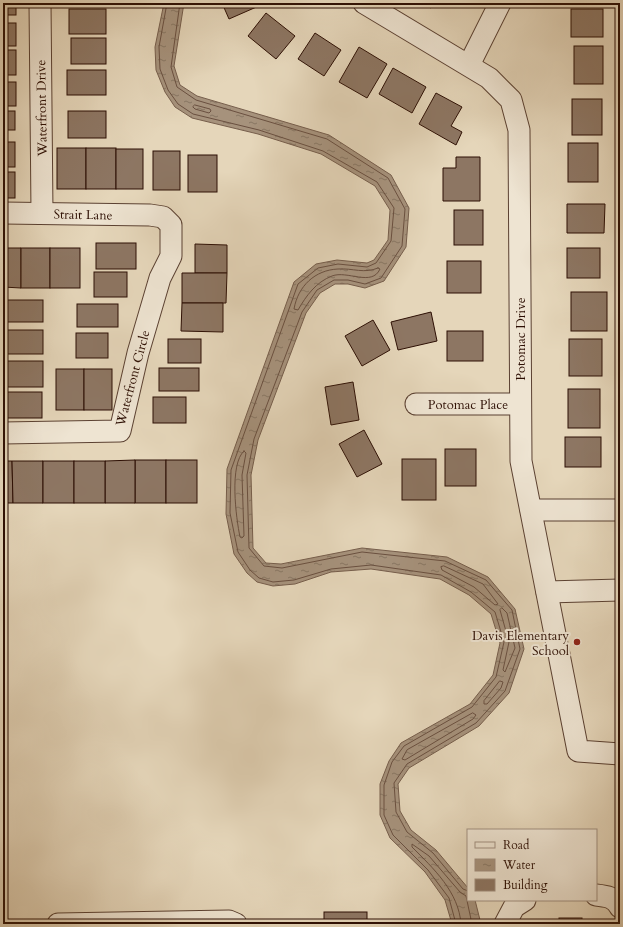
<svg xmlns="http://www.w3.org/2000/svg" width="623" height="927" font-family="Cardo,serif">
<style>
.water{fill:url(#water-ripples);stroke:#765e4c}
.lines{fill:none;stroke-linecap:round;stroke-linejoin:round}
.shore{stroke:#6a5040;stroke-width:1}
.building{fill:#8d7663;stroke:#2d0f04}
.minor-casing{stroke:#5b4132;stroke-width:23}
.minor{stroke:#eee4d2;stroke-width:21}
.poi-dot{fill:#8f2418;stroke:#eee4d2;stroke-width:1.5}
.labels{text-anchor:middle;stroke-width:4;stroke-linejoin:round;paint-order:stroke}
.street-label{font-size:13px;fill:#2d0f04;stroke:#eee4d2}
.poi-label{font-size:13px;fill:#2d0f04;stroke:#eee4d2;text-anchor:end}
</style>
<defs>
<pattern id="water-ripples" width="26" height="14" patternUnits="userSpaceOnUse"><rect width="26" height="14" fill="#a6927c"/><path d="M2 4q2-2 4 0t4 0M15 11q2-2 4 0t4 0" fill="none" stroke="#887663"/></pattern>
</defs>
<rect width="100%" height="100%" fill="#e5d6ba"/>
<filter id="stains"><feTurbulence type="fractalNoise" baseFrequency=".005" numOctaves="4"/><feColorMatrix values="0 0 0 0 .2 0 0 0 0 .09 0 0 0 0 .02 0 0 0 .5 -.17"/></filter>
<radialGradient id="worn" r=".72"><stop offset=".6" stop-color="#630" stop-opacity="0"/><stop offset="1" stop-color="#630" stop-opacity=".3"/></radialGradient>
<path class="water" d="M164 3H184L174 66 180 85 197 96 329 135 391 175 409 208 406 247 384 281 365 288 348 284H335L320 293 306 313 258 440 251 475 253 548 266 563 281 564 362 548 447 557 488 577 515 609 524 649 509 693 479 726 409 768 398 784 400 811 411 830 436 850 468 888V900H475L481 924H452L445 900 425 872 390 838 380 815V784L389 761 401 743 470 704 493 675 500 643 491 614 469 595 440 579 371 569 331 572 295 584 273 586 257 582 247 573 234 554 226 514 227 469 294 282 316 264 337 260 367 263 374 260 388 240 390 210 375 186 321 154 258 134 192 118 175 107 165 92 156 70 155 47Z"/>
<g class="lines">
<g class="shore">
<path d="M167 3 159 47 160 69 168 90 178 104 193 114 259 130 323 151 377 182 394 208 391 241 376 263 367 267 338 264 318 268 298 284 231 470 230 513 238 552 250 570 259 578 273 582 294 580 331 569 371 565 441 575 471 592 495 612 504 642 496 677 472 707 404 746 392 762 384 785V815L393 835 428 870 449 898 456 924"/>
<path d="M180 3 171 67 177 87 196 100 327 139 388 178 405 209 402 246 381 278 365 284 348 280H334L317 290 302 312 254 439 247 475 249 548 264 566 282 568 362 552 445 561 486 580 512 610 520 649 505 691 476 723 407 764 394 783 396 812 407 832 433 853 463 889 468 891"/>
<path d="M195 105 210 109 211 111 209 113 195 109 193 107Z"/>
<path d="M378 268 380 269C372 287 347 270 332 276 316 282 306 296 298 310L294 309C298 286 315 270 338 269 353 268 364 274 378 268Z"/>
<path d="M244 451 246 453 242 475 244 536 242 538 240 537C236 518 229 464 244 451Z"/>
<path d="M444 566 483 584 498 604 495 605 474 587 442 570 441 567Z"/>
<path d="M502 608 507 613 515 648 505 672 503 670 509 642 500 610Z"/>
<path d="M500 681 503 682 501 688 487 704H484V701Z"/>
<path d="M473 713 476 715 473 719 405 760 402 759 407 750Z"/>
<path d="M461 924C459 892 433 868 412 847V844L429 856 460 892 466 896 472 924"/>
</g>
</g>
<g class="building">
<rect x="3" y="3" width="13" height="12"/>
<path d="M222 3H260L261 5 229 19Z"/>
<path d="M423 3H435L431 8Z"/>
<rect x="69" y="9" width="37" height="25"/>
<rect x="571" y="9" width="32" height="28"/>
<path d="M266 13 295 36 276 59 248 36Z"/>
<rect x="3" y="23" width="13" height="23"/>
<path d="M315 33 341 50 324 76 298 59Z"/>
<rect x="71" y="38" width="35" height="26"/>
<rect x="574" y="46" width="29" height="38"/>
<path d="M359 47 387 64 367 98 339 82Z"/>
<rect x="3" y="50" width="13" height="25"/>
<path d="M393 68 426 87 412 113 379 94Z"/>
<rect x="67" y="70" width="39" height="25"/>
<rect x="3" y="82" width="13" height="24"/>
<path d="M436 93 462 107 451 126 462 132 456 145 419 124Z"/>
<rect x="572" y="99" width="30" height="36"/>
<rect x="3" y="111" width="12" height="19"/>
<rect x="68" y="111" width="38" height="27"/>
<rect x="3" y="142" width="12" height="25"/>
<rect x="568" y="143" width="30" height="39"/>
<rect x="57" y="148" width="29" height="41"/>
<rect x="86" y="148" width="30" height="41"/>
<rect x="116" y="149" width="27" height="40"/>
<rect x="153" y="151" width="27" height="39"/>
<rect x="188" y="155" width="29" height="37"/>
<path d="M456 157H480V201H443V168H456Z"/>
<rect x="3" y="172" width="12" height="26"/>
<path d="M567 204H605L604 233H567Z"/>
<rect x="454" y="210" width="29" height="35"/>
<rect x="96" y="243" width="40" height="26"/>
<path d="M195 244 227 245V273H195Z"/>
<path d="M3 248H21V288L3 287Z"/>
<rect x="21" y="248" width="29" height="40"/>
<rect x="50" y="248" width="30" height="40"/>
<rect x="567" y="248" width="33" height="30"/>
<rect x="447" y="261" width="34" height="32"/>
<rect x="94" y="272" width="33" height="25"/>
<path d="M182 273H227L226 303H182Z"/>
<rect x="571" y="292" width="36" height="39"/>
<rect x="3" y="300" width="40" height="22"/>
<path d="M182 303H223V332L181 331Z"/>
<rect x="77" y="304" width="41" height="23"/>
<path d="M431 312 437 341 398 350 391 322Z"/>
<path d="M373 320 390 350 362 366 345 336Z"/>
<rect x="3" y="330" width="40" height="24"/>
<rect x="447" y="331" width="36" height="30"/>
<rect x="76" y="333" width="32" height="25"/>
<rect x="168" y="339" width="33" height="24"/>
<rect x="569" y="339" width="33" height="37"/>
<rect x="3" y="361" width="40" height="26"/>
<rect x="159" y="368" width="40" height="23"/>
<rect x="56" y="369" width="28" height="41"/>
<rect x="84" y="369" width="28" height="41"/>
<path d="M353 382 359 420 331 425 325 387Z"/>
<rect x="568" y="389" width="32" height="39"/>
<rect x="5" y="392" width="37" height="26"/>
<rect x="153" y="397" width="33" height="26"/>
<path d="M364 430 382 464 357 477 339 444Z"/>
<rect x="565" y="437" width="36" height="30"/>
<rect x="445" y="449" width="31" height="37"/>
<rect x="402" y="459" width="34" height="41"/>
<rect x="135" y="460" width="31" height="43"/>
<path d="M135 460V503H105V461Z"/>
<rect x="166" y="460" width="31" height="43"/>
<path d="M3 461H12L13 503H3Z"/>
<path d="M12 461H43V503H13Z"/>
<rect x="43" y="461" width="31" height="42"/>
<rect x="74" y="461" width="31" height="42"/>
<rect x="324" y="912" width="43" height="12"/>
<rect x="559" y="918" width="23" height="6"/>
</g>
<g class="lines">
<defs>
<g id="minor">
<path d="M40 3 42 213"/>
<path d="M364 3 489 78 511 100 519 130 521 461 578 751 620 754"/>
<path d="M469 65 500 3"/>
<path d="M3 213 150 215 163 217 171 225V256L160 278 138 353 120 431 3 433"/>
<path d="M416 404H520"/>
<path d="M531 510H620"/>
<path d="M547 592 620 590"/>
<path d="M596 895C606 896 615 897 620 907"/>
<path d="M58 924 229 921 236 924"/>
<path d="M505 924 514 907 525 900"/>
</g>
</defs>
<use href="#minor" class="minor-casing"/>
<use href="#minor" class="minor"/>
</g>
<circle class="poi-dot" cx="577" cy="642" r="4"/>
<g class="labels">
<g class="street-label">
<text transform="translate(41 108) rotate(-91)" y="5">Waterfront Drive</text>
<text transform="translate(83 214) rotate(1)" y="5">Strait Lane</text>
<text transform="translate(520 339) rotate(-90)" y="5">Potomac Drive</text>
<text transform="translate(132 378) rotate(-75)" y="5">Waterfront Circle</text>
<text x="468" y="409">Potomac Place</text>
</g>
<g class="poi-label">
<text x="569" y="640">Davis Elementary<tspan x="569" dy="15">School</tspan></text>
</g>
</g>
<rect width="623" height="927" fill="none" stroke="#e5d6ba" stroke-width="16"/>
<rect x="4" y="4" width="615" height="919" fill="none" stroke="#2d0f04" stroke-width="2"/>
<rect x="8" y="8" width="607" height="911" fill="none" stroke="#2d0f04"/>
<rect x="467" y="829" width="130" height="72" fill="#eee4d2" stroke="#a18f80"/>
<rect x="475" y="842" width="20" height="6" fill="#eee4d2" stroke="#a18f80"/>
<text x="503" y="849" font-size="12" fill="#2d0f04">Road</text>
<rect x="475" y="859" width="20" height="12" fill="url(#water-ripples)" stroke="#a18f80"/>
<text x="503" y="869" font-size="12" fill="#2d0f04">Water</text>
<rect x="475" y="879" width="20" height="12" fill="#8d7663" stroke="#a18f80"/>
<text x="503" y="889" font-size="12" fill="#2d0f04">Building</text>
<rect width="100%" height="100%" filter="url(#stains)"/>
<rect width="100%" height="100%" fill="url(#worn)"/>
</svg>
